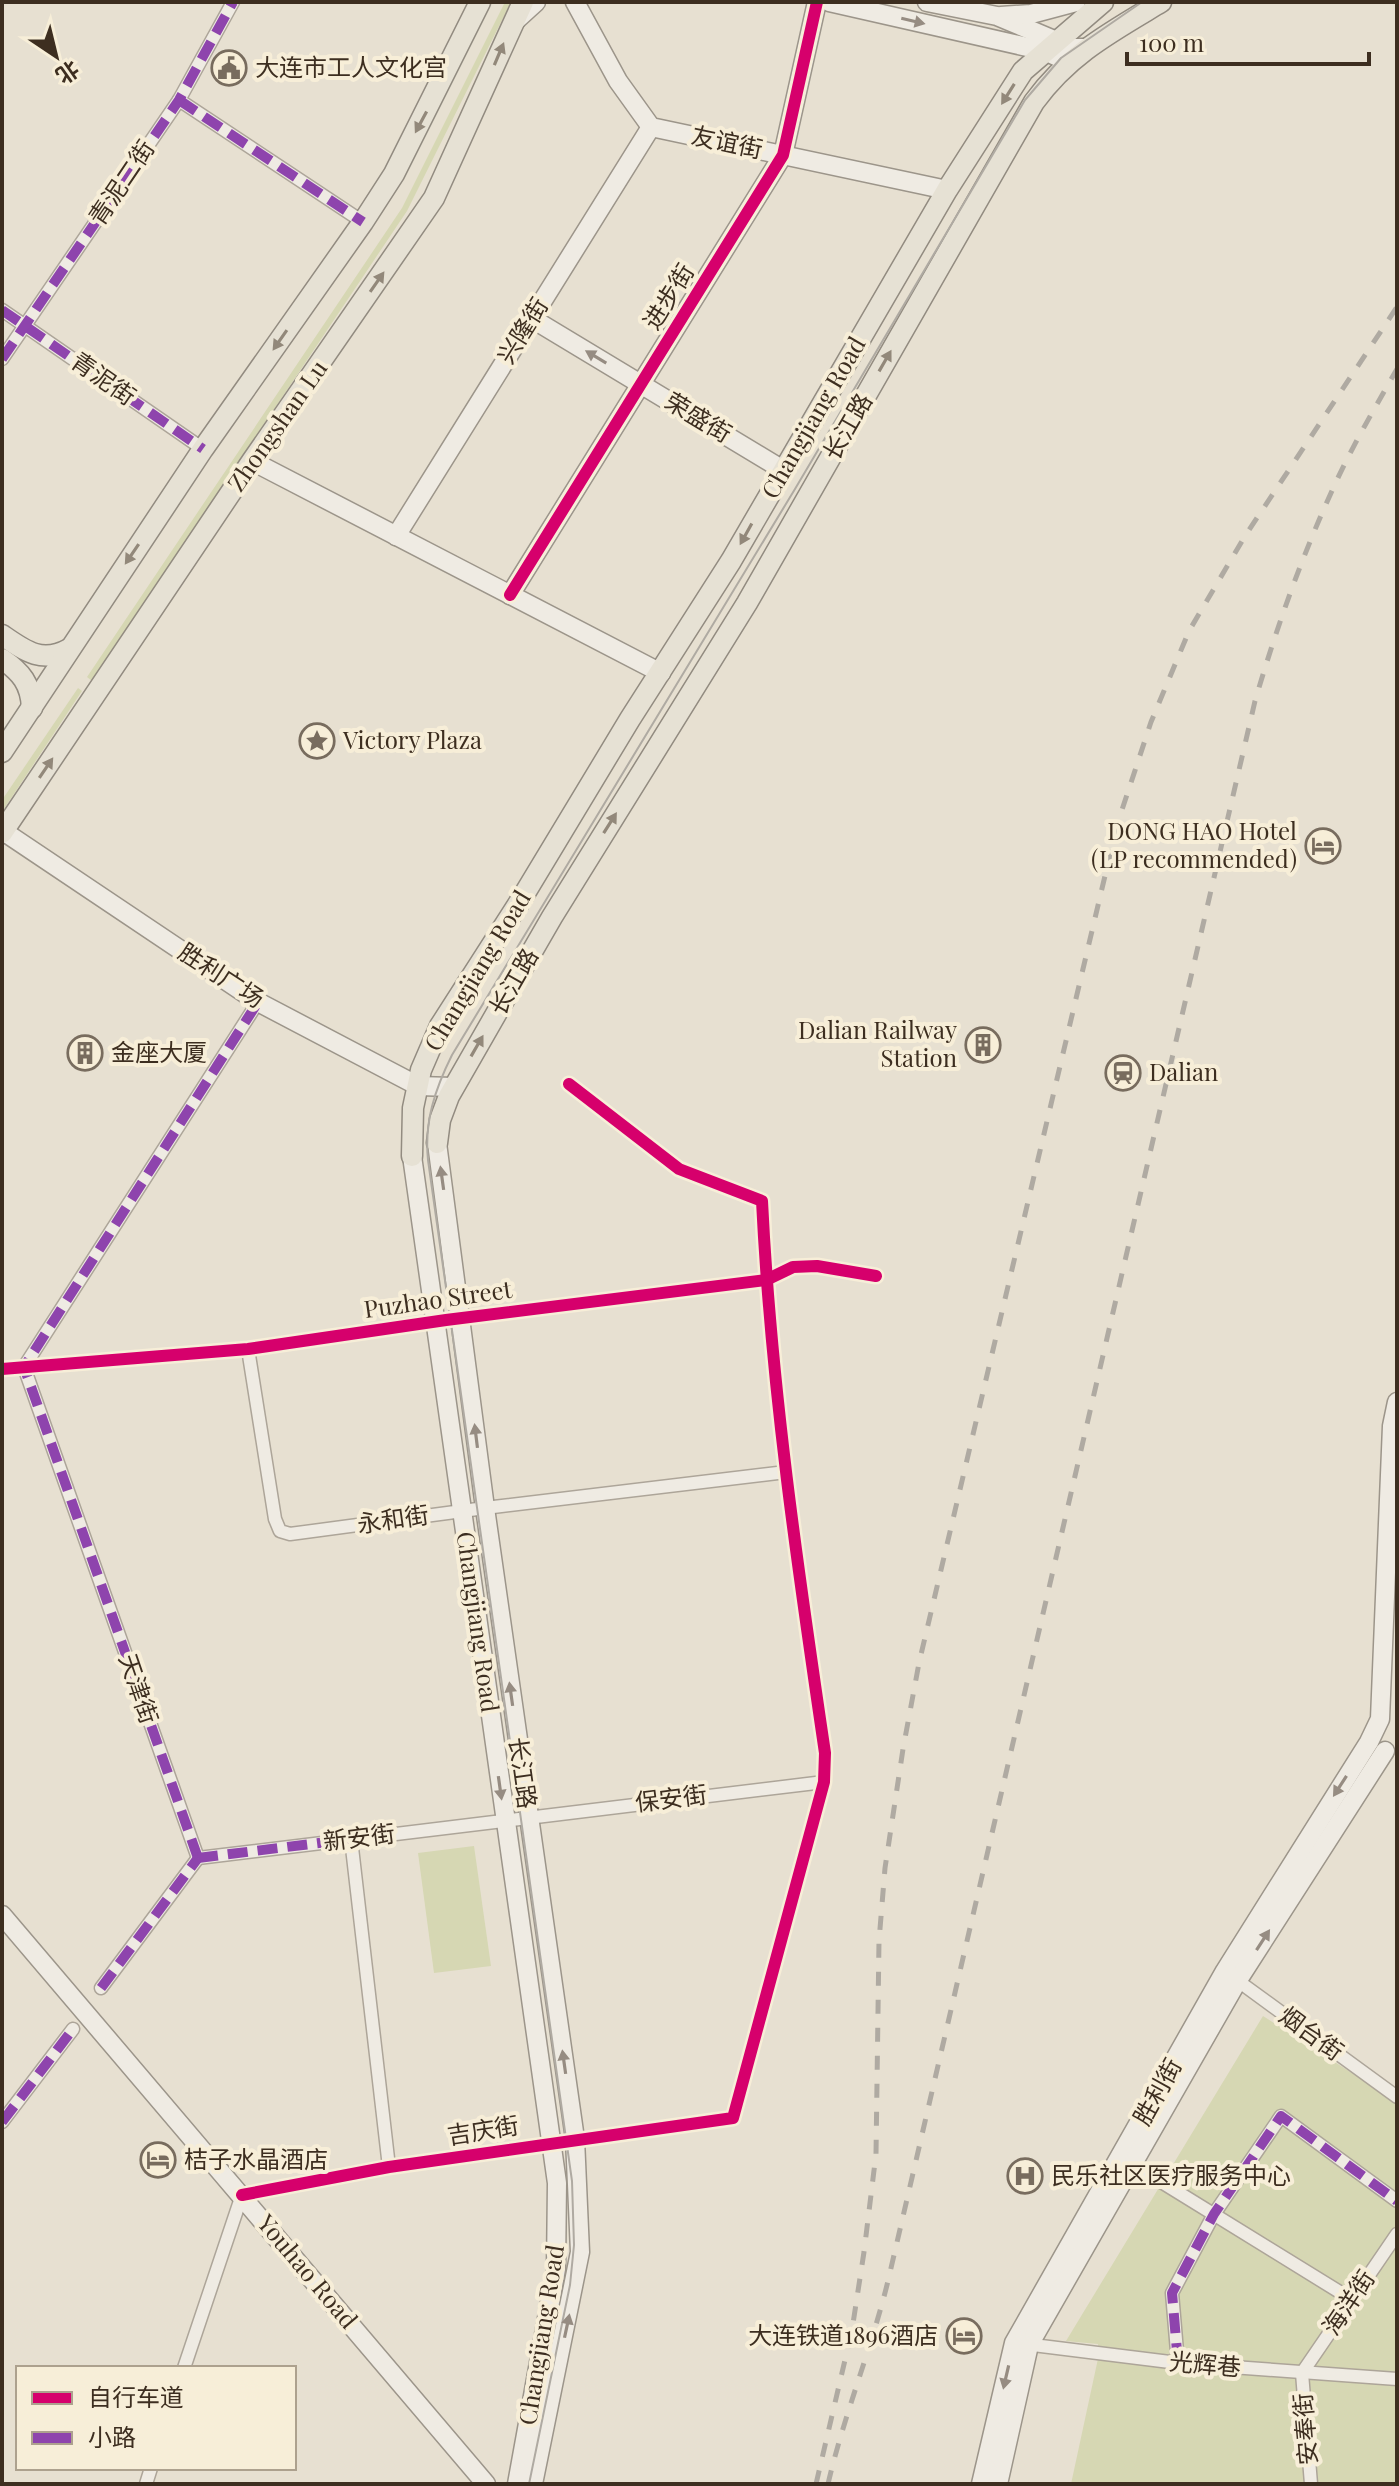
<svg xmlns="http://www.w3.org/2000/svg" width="1399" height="2486" font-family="'Playfair Display','Noto Sans SC',serif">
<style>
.green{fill:#d6d7b3}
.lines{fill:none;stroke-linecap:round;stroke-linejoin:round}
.street-casing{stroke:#ada599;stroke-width:15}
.secondary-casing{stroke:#9c958a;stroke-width:21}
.primary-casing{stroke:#928b80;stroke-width:23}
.street{stroke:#efebe3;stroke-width:12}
.secondary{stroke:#efebe3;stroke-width:18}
.primary{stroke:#e6e1d4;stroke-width:20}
.tram{stroke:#afaaa2;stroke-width:2}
.rail{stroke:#afaaa2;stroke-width:5;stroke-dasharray:14 14;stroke-linecap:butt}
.quiet{stroke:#8e44ad;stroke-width:10;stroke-dasharray:20 10;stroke-linecap:butt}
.cycleway-casing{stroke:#f7eed8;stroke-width:17}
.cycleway{stroke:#d6006c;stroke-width:12}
.oneway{fill:#968c82}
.oneway2{fill:#92887a}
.labels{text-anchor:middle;stroke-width:8;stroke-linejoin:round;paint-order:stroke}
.poi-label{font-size:24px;fill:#3d2e20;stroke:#f7eed8;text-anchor:start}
.street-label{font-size:24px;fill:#3d2e20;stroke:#f7eed8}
</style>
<rect width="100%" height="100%" fill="#e7e0d1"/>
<g class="green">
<path d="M505 2H511L407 211 92 681 87 677 402 208Z"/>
<path d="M78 688 82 691 2 812V800Z"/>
<path d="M474 1846 491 1966 434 1973 418 1853Z"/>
<path d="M1263 2016 1397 2102V2379L1303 2373V2379L1397 2383V2484H1071L1099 2354 1098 2344 1066 2341Z"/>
</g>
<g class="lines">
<defs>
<g id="street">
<path d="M179 100 363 222"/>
<path d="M2 310 203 449"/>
<path d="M2 359 179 100 233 2"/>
<path d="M248 1349 275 1519 280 1531 290 1534 485 1508 786 1472"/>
<path d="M2 1369 248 1349 446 1320 766 1280 793 1267 817 1266 876 1276"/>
<path d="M351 1839 389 2167"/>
<path d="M198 1858 24 1367 258 1002"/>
<path d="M198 1858 824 1782"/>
<path d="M1234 1978 1397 2097"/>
<path d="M101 1988 198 1858"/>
<path d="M2 2122 73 2029"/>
<path d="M1129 2162 1351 2299"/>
<path d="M1025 2344 1178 2363 1397 2379"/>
<path d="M1178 2363 1172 2293 1214 2214 1281 2116 1397 2201"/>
<path d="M184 2368 242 2195 389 2167 733 2118 824 1782 825 1753C798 1570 771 1386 762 1201L679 1169 569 1084"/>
<path d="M146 2484 151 2468"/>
<path d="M1311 2484 1302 2373 1397 2234"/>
</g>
<g id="secondary">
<path d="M575 2 618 81 651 127 947 190"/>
<path d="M829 2 1045 51 1068 62"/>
<path d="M927 2 997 16 1073 48H1085"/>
<path d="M1001 16 1031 14 1076 2"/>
<path d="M514 22 536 2"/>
<path d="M531 318 783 470"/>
<path d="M252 461 661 673"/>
<path d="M396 536 651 127"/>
<path d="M510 595 783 155 817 2"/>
<path d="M3 831 258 1002 418 1086 453 1087"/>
<path d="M437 1143 485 1508 575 2139 580 2252 533 2484"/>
<path d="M412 1156 557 2183 556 2269 517 2484"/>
<path d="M2 1915 486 2484"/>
<path d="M981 2484 1014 2343 1225 1971 1369 1742 1380 1719 1392 1426 1397 1402"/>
<path d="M998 2484 1029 2345 1238 1980 1385 1751"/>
</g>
<g id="primary">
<path d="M2 635C25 651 42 664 69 649"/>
<path d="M2 659C21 672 31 684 32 708"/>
<path d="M2 752 203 449 363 222 394 174 480 2"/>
<path d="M2 833 252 461 434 198 523 2"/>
<path d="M437 1143 440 1120 449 1096 500 1007 552 917 747 603 1034 102C1069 54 1111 32 1161 2"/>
<path d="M412 1156 413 1108 421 1070 440 1026 522 898 630 719 731 561 947 190 1023 71 1103 2"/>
</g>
</defs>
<use href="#street" class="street-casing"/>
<use href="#secondary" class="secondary-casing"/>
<use href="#primary" class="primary-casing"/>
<use href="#street" class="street"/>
<use href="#secondary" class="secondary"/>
<use href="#primary" class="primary"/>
<path class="tram" d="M529 2484 570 2285 574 2245 572 2181 428 1160C424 1122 435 1089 452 1055L795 489 1025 100 1061 58 1142 2"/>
<g class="rail">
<path d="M816 2484 852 2330 864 2252 876 2154 879 1941 885 1868 903 1749 919 1663 1117 825 1151 722 1189 631 1245 536 1397 307"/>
<path d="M828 2484C844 2415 871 2350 888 2281L1255 701C1277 626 1303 553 1336 482 1354 443 1376 406 1397 369"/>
</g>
<g class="quiet">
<path d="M179 100 363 222"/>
<path d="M2 310 203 449"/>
<path d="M2 359 179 100 233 2"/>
<path d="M198 1858 24 1367 258 1002"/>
<path d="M198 1858 351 1839"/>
<path d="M101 1988 198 1858"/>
<path d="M2 2122 73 2029"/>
<path d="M1178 2363 1172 2293 1214 2214 1281 2116 1397 2201"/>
</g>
<defs>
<g id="cycleway">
<path d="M510 595 783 155 817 2"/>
<path d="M2 1369 248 1349 446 1320 766 1280 793 1267 817 1266 876 1276"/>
<path d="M242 2195 389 2167 733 2118 824 1782 825 1753C798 1570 771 1386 762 1201L679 1169 569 1084"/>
</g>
</defs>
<use href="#cycleway" class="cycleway-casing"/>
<use href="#cycleway" class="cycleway"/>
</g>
<defs><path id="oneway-solid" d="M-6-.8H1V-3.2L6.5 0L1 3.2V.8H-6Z" transform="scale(2)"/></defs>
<g class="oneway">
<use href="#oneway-solid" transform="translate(913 21) rotate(13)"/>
<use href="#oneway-solid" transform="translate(596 357) rotate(-149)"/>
<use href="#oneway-solid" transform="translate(442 1178) rotate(-98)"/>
<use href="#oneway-solid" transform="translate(476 1436) rotate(-97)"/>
<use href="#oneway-solid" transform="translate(511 1694) rotate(-98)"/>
<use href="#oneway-solid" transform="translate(1340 1786) rotate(123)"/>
<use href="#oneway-solid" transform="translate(500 1788) rotate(82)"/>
<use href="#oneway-solid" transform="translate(1263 1940) rotate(-57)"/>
<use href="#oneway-solid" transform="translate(564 2062) rotate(-98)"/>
<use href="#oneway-solid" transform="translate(567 2326) rotate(-78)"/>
<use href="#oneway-solid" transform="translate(1006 2377) rotate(103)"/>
</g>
<g class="oneway2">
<use href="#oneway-solid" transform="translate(499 54) rotate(-67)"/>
<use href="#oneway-solid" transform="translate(1008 94) rotate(122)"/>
<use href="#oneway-solid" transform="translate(421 122) rotate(118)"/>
<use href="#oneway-solid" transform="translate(377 282) rotate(-55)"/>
<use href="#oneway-solid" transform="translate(280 340) rotate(125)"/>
<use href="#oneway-solid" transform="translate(885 361) rotate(-60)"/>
<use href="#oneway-solid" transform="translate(746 534) rotate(119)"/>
<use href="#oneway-solid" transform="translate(132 554) rotate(124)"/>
<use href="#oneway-solid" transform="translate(46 768) rotate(-56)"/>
<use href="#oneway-solid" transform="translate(610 823) rotate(-58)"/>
<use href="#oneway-solid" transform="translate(477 1046) rotate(-60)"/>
</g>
<defs>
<symbol id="civic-ring" viewBox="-11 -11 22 22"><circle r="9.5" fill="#f7eed8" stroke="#786c5e" stroke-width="1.5"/><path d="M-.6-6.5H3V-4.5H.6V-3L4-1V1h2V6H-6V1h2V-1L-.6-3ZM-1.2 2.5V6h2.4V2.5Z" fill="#786c5e"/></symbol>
<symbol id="sight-ring" viewBox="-11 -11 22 22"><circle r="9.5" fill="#f7eed8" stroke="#786c5e" stroke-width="1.5"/><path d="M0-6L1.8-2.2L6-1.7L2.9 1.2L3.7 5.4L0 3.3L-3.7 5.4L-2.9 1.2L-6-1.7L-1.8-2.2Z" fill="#786c5e"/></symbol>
<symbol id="hotel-ring" viewBox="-11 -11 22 22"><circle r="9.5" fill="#f7eed8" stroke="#786c5e" stroke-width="1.5"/><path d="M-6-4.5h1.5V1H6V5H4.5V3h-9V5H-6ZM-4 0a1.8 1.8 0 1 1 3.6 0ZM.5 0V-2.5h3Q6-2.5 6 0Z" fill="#786c5e"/></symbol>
<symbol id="building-ring" viewBox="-11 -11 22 22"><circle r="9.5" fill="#f7eed8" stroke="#786c5e" stroke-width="1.5"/><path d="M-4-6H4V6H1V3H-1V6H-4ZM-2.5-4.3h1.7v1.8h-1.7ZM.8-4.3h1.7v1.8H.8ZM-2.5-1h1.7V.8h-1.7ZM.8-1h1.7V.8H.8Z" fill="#786c5e"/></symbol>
<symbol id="station-ring" viewBox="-11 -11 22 22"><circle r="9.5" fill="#f7eed8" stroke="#786c5e" stroke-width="1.5"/><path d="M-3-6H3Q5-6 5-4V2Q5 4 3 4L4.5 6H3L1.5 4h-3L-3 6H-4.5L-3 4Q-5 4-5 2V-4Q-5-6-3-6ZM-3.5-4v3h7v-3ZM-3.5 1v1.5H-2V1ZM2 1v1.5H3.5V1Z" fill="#786c5e"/></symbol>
<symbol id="hospital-ring" viewBox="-11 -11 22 22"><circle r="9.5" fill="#f7eed8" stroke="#786c5e" stroke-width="1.5"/><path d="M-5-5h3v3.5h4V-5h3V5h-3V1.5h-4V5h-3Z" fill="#786c5e"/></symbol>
</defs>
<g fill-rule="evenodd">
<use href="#civic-ring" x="209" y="48" width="40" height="40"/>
<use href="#sight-ring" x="297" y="721" width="40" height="40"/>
<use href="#hotel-ring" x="1303" y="826" width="40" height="40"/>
<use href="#building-ring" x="963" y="1025" width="40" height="40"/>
<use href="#building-ring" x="65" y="1033" width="40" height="40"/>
<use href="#station-ring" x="1103" y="1053" width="40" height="40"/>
<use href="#hotel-ring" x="138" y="2140" width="40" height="40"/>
<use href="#hospital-ring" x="1005" y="2156" width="40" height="40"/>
<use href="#hotel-ring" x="944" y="2316" width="40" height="40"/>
</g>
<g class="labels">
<g class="poi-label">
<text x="255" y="76">大连市工人文化宫</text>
<text x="343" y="749">Victory Plaza</text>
<text x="1297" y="840" text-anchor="end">DONG HAO Hotel<tspan x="1297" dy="28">(LP recommended)</tspan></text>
<text x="957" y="1039" text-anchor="end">Dalian Railway<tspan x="957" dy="28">Station</tspan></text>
<text x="111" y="1061">金座大厦</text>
<text x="1149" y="1081">Dalian</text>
<text x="184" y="2168">桔子水晶酒店</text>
<text x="1051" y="2184">民乐社区医疗服务中心</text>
<text x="938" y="2344" text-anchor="end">大连铁道1896酒店</text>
</g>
<g class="street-label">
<text transform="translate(727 143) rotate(12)" y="8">友谊街</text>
<text transform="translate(122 183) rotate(-56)" y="8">青泥二街</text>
<text transform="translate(669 297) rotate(-58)" y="8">进步街</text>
<text transform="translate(523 331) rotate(-58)" y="8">兴隆街</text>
<text transform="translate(103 379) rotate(35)" y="8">青泥街</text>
<text transform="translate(698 418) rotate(31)" y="8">荣盛街</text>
<text transform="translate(814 418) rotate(-60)" y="8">Changjiang Road</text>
<text transform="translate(278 426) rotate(-55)" y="8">Zhongshan Lu</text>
<text transform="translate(848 427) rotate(-60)" y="8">长江路</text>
<text transform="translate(478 971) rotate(-59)" y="8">Changjiang Road</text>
<text transform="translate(221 976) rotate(33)" y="8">胜利广场</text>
<text transform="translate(514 982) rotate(-60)" y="8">长江路</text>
<text transform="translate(438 1300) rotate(-8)" y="8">Puzhao Street</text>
<text transform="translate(393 1520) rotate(-8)" y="8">永和街</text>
<text transform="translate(477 1622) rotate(82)" y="8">Changjiang Road</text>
<text transform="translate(138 1689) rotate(71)" y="8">天津街</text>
<text transform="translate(522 1773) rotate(82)" y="8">长江路</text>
<text transform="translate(671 1799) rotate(-7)" y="8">保安街</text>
<text transform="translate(359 1838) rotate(-7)" y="8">新安街</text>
<text transform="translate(1311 2034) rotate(36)" y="8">烟台街</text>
<text transform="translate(1158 2092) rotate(-61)" y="8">胜利街</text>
<text transform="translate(483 2131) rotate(-9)" y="8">吉庆街</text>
<text transform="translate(307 2272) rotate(50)" y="8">Youhao Road</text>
<text transform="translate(1349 2303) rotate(-56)" y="8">海洋街</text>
<text transform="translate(542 2335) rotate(-81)" y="8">Changjiang Road</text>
<text transform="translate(1205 2365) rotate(5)" y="8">光辉巷</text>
<text transform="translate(1306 2429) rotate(-95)" y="8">安奉街</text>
</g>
</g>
<rect width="1399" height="2486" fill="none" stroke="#3d2e20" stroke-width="8"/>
<rect x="16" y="2366" width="280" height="104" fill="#f7eed8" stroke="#ada18e" stroke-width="2"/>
<rect x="32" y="2392" width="40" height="12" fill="#d6006c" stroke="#ada18e" stroke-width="2"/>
<text x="88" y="2406" font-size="24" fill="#3d2e20">自行车道</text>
<rect x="32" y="2432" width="40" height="12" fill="#8e44ad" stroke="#ada18e" stroke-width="2"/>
<text x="88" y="2446" font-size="24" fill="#3d2e20">小路</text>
<g transform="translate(56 56) rotate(145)" stroke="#f7eed8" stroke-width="6" paint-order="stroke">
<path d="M0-6L14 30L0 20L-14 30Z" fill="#3d2e20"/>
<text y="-12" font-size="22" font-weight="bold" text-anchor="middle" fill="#3d2e20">北</text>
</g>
<path d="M1127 52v12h242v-12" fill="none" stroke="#3d2e20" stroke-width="4"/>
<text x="1139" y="52" font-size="24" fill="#3d2e20" stroke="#f7eed8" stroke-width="6" paint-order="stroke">100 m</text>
</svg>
